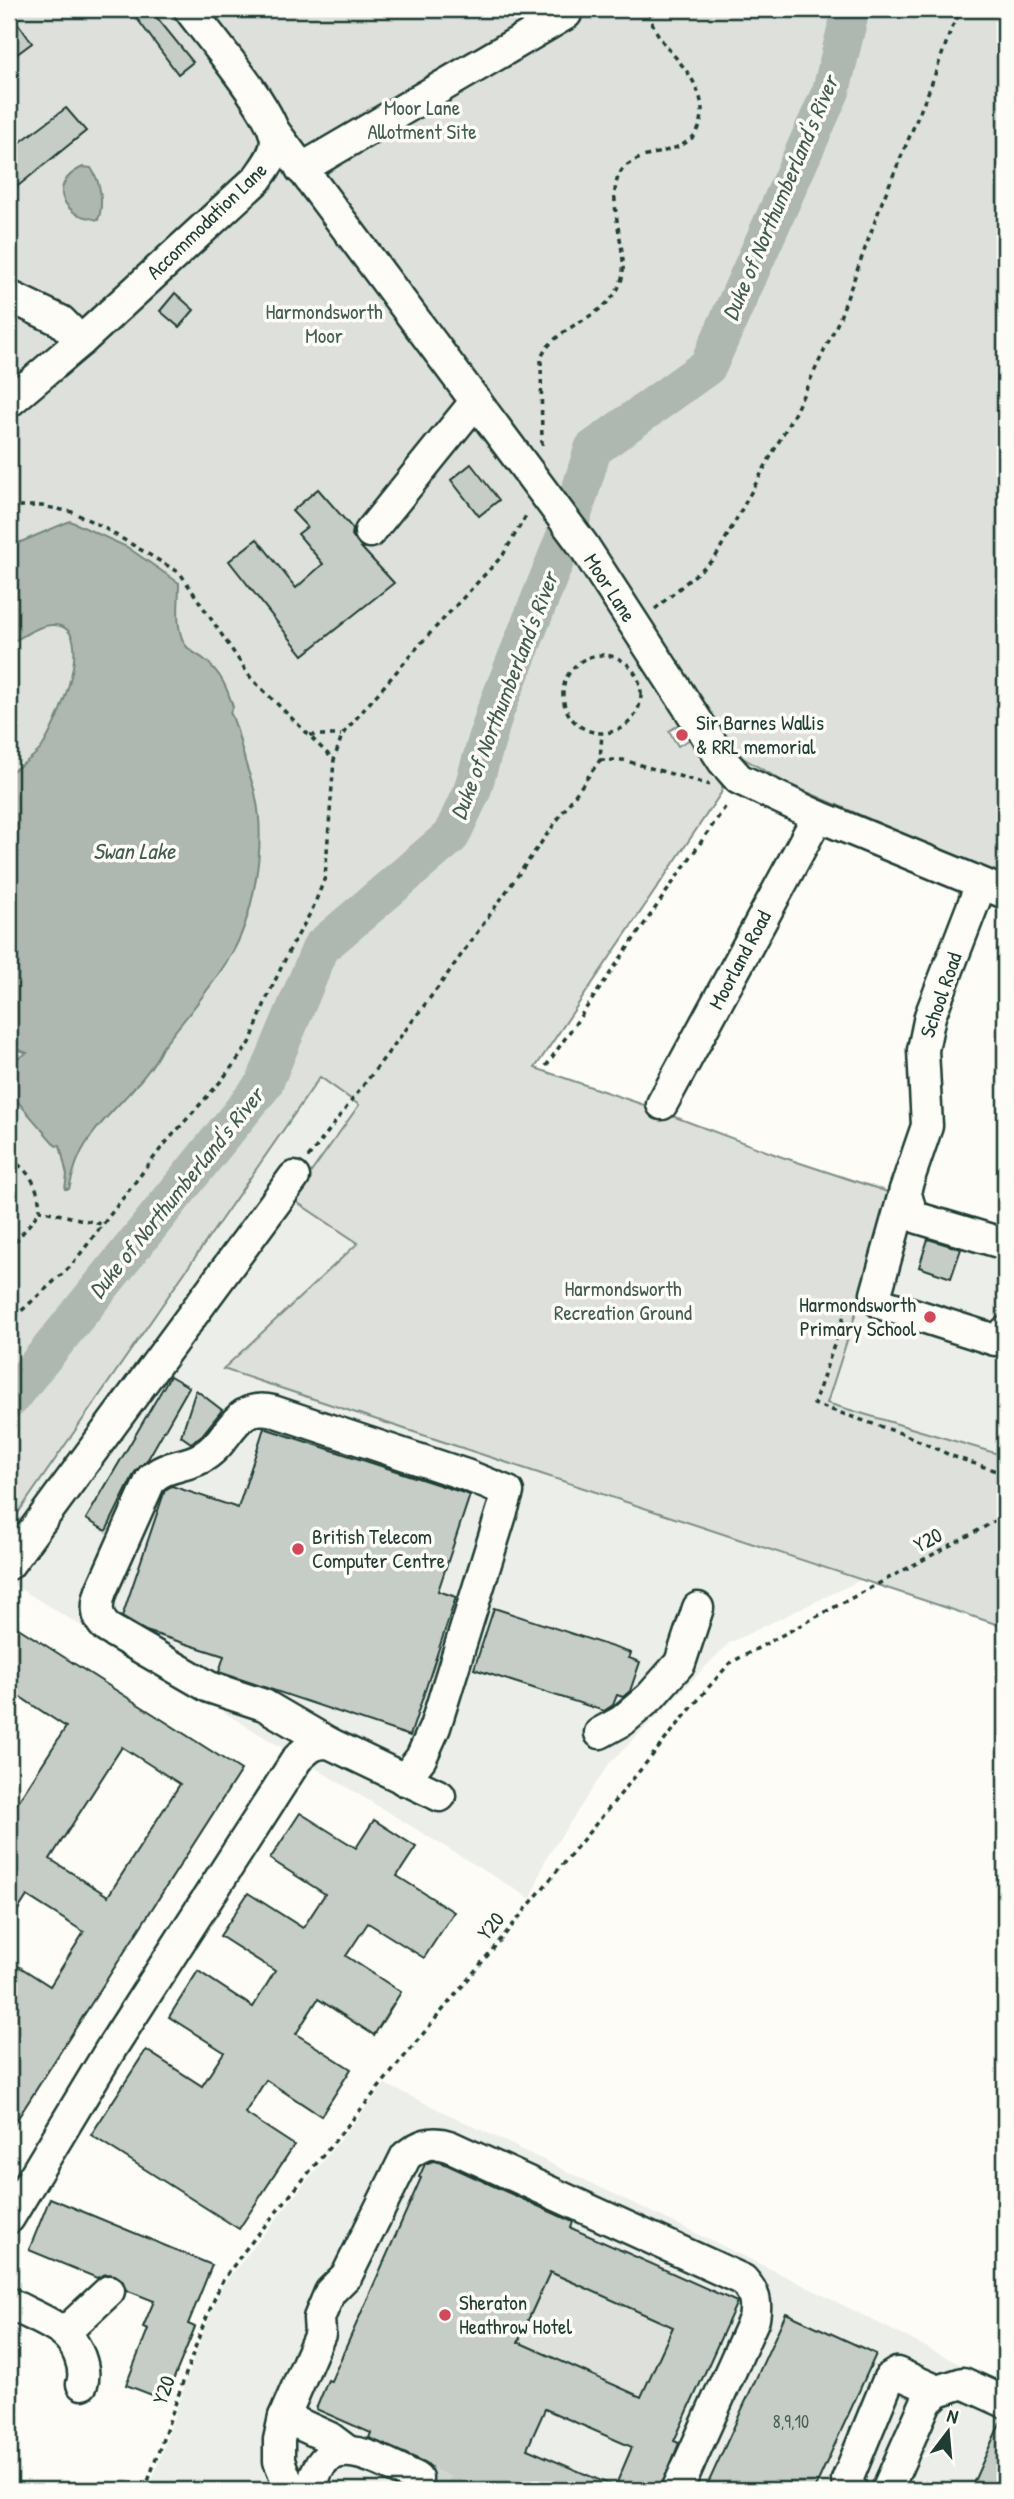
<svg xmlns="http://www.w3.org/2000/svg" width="1014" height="2499" font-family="'Patrick Hand',sans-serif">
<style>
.built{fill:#eceee9}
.green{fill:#dde0db;stroke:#7e8e88;stroke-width:2}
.water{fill:#aeb8b1;stroke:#75877f;stroke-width:2}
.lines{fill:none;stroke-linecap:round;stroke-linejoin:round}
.river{stroke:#aeb8b1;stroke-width:38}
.building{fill:#c6cdc7;stroke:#1f3d34;stroke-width:2;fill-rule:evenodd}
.minor-tunnel{stroke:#d1d6d0;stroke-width:30;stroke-dasharray:30 15;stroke-linecap:butt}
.minor-casing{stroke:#1f3d34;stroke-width:35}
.path{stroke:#1f3d34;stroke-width:3.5;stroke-dasharray:5 5;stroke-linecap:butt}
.minor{stroke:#fdfcf7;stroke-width:30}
.poi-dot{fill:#d1495b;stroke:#fdfcf7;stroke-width:2.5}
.labels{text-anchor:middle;stroke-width:7;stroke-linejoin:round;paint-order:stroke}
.number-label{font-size:18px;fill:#496159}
.park-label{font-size:21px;fill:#455e55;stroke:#fdfcf7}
.street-label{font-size:21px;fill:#1f3d34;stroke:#fdfcf7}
.poi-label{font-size:21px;fill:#1f3d34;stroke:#fdfcf7;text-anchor:start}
.water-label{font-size:23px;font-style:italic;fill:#435c53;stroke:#fdfcf7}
</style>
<rect width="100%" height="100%" fill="#fdfcf7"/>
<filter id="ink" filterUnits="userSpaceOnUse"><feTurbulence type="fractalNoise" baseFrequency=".0143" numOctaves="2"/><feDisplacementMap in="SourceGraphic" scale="14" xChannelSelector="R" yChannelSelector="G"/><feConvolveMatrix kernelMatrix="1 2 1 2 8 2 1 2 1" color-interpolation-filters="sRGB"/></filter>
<g filter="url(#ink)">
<g class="built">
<path d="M320 1077 360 1104 358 1243 224 1370 863 1579 729 1643 609 1764 545 1860 531 1899 9 1582V1526Z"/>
<path d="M894 1194 938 1211 1005 1230V1456L827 1403Z"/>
<path d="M385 2084 781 2274 1005 2387V2490H149L203 2332 222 2286Z"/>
</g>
<g class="green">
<path d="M9 9H1005V878L784 782 743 758 715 733 571 522 495 712 472 791 451 836 321 947 264 1084 9 1400Z"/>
<path d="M572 543 685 721 669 731 678 746 694 737 724 780 721 793 535 1068 644 1105 656 1113 675 1117 782 1157 894 1194 827 1403 1005 1456V1627L223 1369 358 1243 292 1199 359 1105 320 1077 9 1526V1411L269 1088 330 955 460 844 477 809 522 675Z"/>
<path d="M550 2272 662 2322 682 2307 633 2417 631 2393 518 2342Z"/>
</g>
<g class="water">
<path d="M83 167 91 168C101 182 104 205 98 220 91 218 81 217 75 213 53 196 61 177 83 167Z"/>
<path d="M70 521 127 547 179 583C179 603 175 625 184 643 189 652 198 654 205 660 221 673 227 688 233 707L230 712C238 728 239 740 244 757 247 771 254 784 256 798 266 843 254 919 229 958 210 990 184 1019 162 1048 143 1089 95 1119 79 1157 74 1167 72 1178 69 1189H65L67 1175 60 1145 56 1146 13 1096 9 1097V1063L27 1053 9 1046V773C20 766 34 758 42 747 55 728 101 625 53 625 38 625 22 637 9 644V547Z"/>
</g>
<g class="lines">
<path class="river" d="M9 1400 264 1084 321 947 451 836 472 791 495 712 571 521 593 449 708 366 831 91 851 9"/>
</g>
<g class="building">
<path d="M130 9H150L193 62 178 74Z"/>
<path d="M9 11 32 43 9 60Z"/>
<path d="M66 108 86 131 18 186 9 176V132L19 143Z"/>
<path d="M175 293 194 310 179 327 160 311Z"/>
<path d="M471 464 499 500 479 516 451 480Z"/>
<path d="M318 489 353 529 352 535 359 545 394 583 303 655 229 561 257 539 296 588 323 564 298 534 307 527 292 511Z"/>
<path d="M928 1239 961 1249 951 1278 919 1267Z"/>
<path d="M170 1376 189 1387 148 1459 135 1472 106 1531 86 1519Z"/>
<path d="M196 1390 222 1410 202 1435 191 1443 181 1436Z"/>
<path d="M264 1428 470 1495 438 1591 456 1597 410 1736 219 1672 224 1656 146 1631 122 1617 165 1490 172 1486 238 1508Z"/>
<path d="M494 1608 631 1653 629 1658 640 1662 630 1691 623 1697 617 1695 613 1705 604 1711 474 1669Z"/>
<path d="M9 1622 241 1770 9 2132V1960L50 1986 84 1932 27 1896 9 1924V1816L66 1727 20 1697 9 1714ZM122 1747 180 1784 108 1896 50 1859Z"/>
<path d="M300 1813 356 1848 374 1820 416 1847 397 1876 454 1912 424 1958 368 1923 346 1956 401 1992 374 2035 318 1999 296 2034 351 2069 321 2116 266 2080 245 2113 294 2145 239 2229 91 2135 146 2050 202 2086 224 2052 169 2017 198 1971 253 2007 275 1971 220 1936 248 1893 303 1928 325 1894 270 1859Z"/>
<path d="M433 2161 443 2163 573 2222 571 2228 737 2302 674 2441 679 2443 660 2490H429L433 2485 434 2476 431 2467 425 2462 369 2438 371 2433 316 2409 328 2380 331 2381 421 2178 419 2177 425 2164ZM550 2272 673 2327 641 2397 518 2342ZM545 2409 632 2447 615 2487 527 2449Z"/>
<path d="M50 2198 212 2265 188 2324 195 2327 165 2400 126 2385 148 2329 143 2327 154 2301 126 2290 122 2280 115 2275 106 2274 97 2278 29 2250Z"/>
<path d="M786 2313 876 2354 814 2490H705Z"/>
<path d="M1002 2419H1005V2490H970Z"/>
</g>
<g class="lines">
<path class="minor-tunnel" d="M417 2478 444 2490"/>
<defs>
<g id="minor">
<path d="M274 131 583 545 723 761 739 779 818 816 1005 893"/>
<path d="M301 169 566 14"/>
<path d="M9 296 61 321 81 341"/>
<path d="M9 402 81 341 257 179C265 167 276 155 276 140 274 112 208 35 189 9"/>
<path d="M370 532 476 401"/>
<path d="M981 884 930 1016 923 1050 927 1126 905 1190 876 1294V1299L882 1304 995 1340 1001 1339 1005 1332"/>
<path d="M662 1104 818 816"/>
<path d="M905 1190C908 1200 909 1212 918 1218L1005 1244"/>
<path d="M9 1564 294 1177"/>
<path d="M600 1733 622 1721 650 1697 680 1663 698 1608"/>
<path d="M329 1743 264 1705 209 1687 107 1628C96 1618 96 1605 101 1591L151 1479C166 1465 184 1467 201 1458 231 1442 233 1401 273 1411L466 1475 508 1492 435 1727 421 1758 404 1780"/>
<path d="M9 2218 112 2047 297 1759C308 1748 314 1742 329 1743L440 1796"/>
<path d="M9 2303C26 2313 49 2321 64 2333 77 2344 87 2368 82 2384"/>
<path d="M64 2333 109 2291"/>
<path d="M284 2417 330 2438 346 2450"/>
<path d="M294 2490 287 2481 279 2461V2440L284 2417 320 2334 319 2318 330 2292 347 2275 406 2156C420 2145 431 2140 449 2146L743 2280C755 2293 757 2302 754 2319L677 2490"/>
<path d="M314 2490C313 2480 315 2472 321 2464 342 2434 391 2467 417 2478"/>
<path d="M852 2490 848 2487 847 2480 889 2378 897 2373 938 2391"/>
<path d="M887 2490 926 2402 938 2391 963 2383 1005 2402"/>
</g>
</defs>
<use href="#minor" class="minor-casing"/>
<g class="path">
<path d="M542 445 541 358C557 321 611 320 622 278 629 250 602 193 623 169 644 145 703 160 702 110 701 84 681 64 666 46 657 35 651 22 647 9"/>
<path d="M9 506H42L72 512 99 525 180 573 251 678 334 760"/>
<path d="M655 609 715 558 794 414 839 320 882 202 930 88 952 27 962 9"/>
<circle cx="602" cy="694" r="39"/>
<path d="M310 735H341"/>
<path d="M600 760H623L710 785"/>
<path d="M546 1066 728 803"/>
<path d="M308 1158 439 986 600 760 602 733"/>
<path d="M9 1159C30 1170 39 1187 40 1210L101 1224"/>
<path d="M9 1250 40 1211"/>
<path d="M850 1298 814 1404 906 1435 952 1456 1005 1474"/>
<path d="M9 1326 19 1313 71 1266 162 1147 221 1081 250 1043 266 1000 289 951 312 910 325 878 334 760 342 735 422 642 503 555 527 514"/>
<path d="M145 2490 201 2331 221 2283 245 2250 707 1689 730 1663 1005 1516"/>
</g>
<use href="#minor" class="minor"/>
</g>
</g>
<g class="poi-dot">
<circle cx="682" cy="735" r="7"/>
<circle cx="930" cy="1317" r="7"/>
<circle cx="298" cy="1549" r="7"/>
<circle cx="445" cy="2315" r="7"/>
</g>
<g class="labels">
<g class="number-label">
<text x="791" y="2428">8,9,10</text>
</g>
<g class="park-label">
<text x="422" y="115">Moor Lane<tspan x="422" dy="24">Allotment Site</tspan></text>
<text x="324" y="319">Harmondsworth<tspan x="324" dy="24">Moor</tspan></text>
<text x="623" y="1296">Harmondsworth<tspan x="623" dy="24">Recreation Ground</tspan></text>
</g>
<g class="street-label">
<text transform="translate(207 221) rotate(-44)" y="7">Accommodation Lane</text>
<text transform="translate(610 588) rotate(57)" y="7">Moor Lane</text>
<text transform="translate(740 960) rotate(-62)" y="7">Moorland Road</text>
<text transform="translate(941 995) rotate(-71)" y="7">School Road</text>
<text transform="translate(928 1540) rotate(-28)" y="7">Y20</text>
<text transform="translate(491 1926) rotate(-51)" y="7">Y20</text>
<text transform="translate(164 2390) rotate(-71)" y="7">Y20</text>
</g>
<g class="poi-label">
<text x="696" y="730">Sir Barnes Wallis<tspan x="696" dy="24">&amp; RRL memorial</tspan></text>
<text x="916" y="1312" text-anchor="end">Harmondsworth<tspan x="916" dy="24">Primary School</tspan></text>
<text x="312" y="1544">British Telecom<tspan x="312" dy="24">Computer Centre</tspan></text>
<text x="459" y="2310">Sheraton<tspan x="459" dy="24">Heathrow Hotel</tspan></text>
</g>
<g class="water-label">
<text transform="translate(780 198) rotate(-67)" y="8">Duke of Northumberland's River</text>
<text transform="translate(504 696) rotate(-69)" y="8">Duke of Northumberland's River</text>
<text x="134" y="859">Swan Lake</text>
<text transform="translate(176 1193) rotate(-51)" y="8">Duke of Northumberland's River</text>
</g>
</g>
<rect width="1014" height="2499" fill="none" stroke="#fdfcf7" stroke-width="35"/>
<rect x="18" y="18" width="979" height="2464" fill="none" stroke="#1f3d34" stroke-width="2.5" filter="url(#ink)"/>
<g transform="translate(948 2432) rotate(16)" stroke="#fdfcf7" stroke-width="5" paint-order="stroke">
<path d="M0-5L12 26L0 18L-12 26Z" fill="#1f3d34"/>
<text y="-10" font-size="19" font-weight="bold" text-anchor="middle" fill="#1f3d34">N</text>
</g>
</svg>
